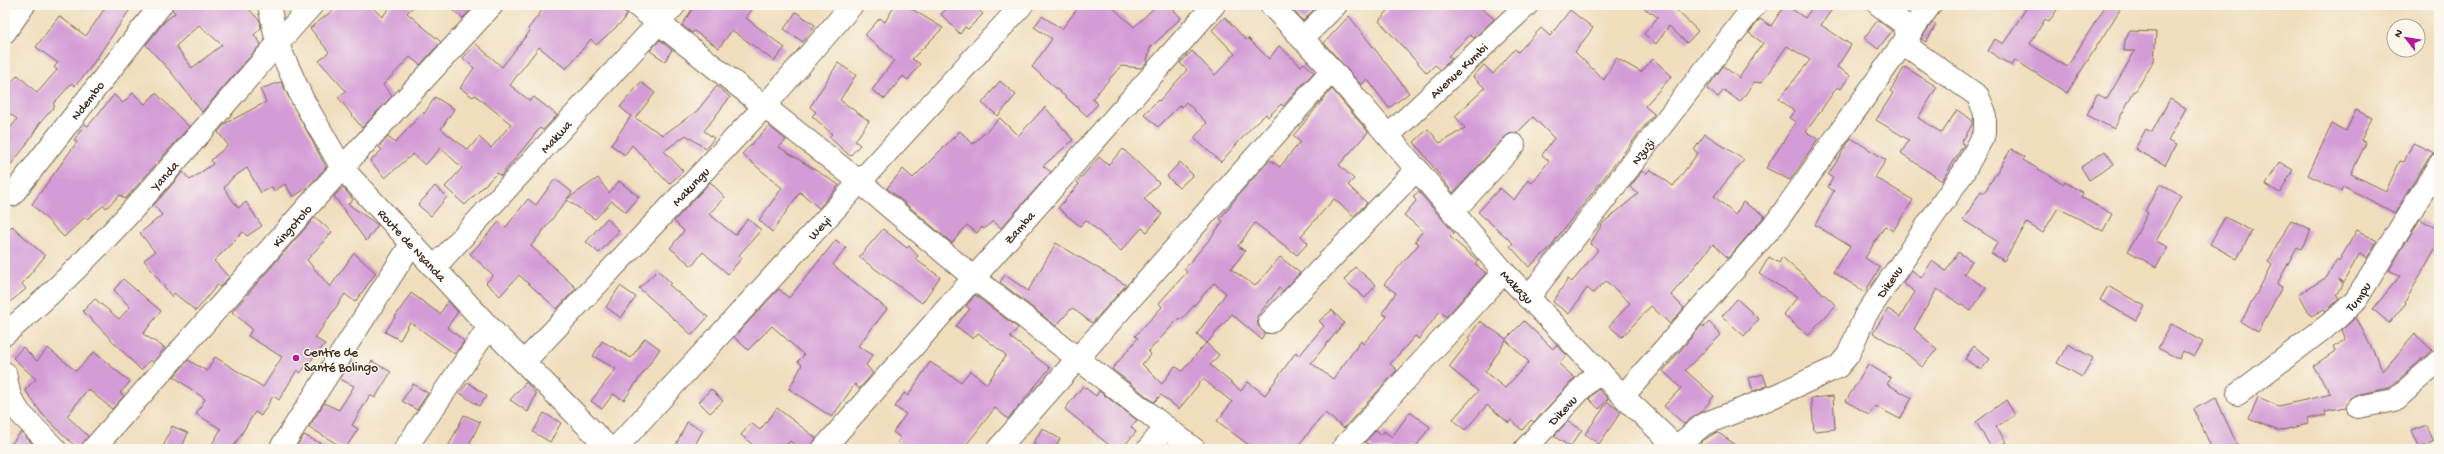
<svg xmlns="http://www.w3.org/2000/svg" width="2444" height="454" font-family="'Gochi Hand',sans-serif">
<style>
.building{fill:#d49cd7;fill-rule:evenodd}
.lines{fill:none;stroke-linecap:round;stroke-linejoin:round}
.minor-casing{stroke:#7a6956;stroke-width:24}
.minor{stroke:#fff;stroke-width:22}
.poi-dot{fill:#b5179e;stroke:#fbf7ec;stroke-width:1.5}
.labels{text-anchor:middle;stroke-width:3;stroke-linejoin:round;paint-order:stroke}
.street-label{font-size:13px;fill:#3b2a1e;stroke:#fbf7ec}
.poi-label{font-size:13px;fill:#3b2a1e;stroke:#fbf7ec;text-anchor:start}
</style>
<rect width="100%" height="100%" fill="#fbf7ec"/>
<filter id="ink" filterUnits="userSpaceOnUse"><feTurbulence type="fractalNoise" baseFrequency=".025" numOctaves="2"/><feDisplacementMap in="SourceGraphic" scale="8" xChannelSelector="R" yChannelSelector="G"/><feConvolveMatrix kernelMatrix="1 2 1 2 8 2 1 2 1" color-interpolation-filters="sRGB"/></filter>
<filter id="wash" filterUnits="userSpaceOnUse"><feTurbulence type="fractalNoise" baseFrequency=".012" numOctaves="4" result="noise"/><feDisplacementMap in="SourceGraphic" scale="16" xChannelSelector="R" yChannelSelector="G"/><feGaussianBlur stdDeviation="0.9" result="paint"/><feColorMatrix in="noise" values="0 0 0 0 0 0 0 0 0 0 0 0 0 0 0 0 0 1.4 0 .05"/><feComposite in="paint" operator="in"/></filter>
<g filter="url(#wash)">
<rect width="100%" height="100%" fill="#f0debd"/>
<g id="blocks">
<g class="building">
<path d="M107 5H133L88 71 75 86 72 83 53 104 55 106 40 123 24 148 5 172V136L17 119 5 110V89L18 75 37 93 57 70 54 67 58 63 36 47 59 16 86 36Z"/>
<path d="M173 5H245L260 21 261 28 254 35 261 44 202 112 171 72 146 45 164 22 175 13 172 9ZM199 25 222 45 192 68 176 46Z"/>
<path d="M340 5H370L382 17 392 5H415L407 13 441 42 420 65 410 57 383 85 392 96 362 128 338 97 346 91 319 61 329 52 310 28Z"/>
<path d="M446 5H475L463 18Z"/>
<path d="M546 5H617L627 14 623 21 596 45 591 39 566 69 539 47 510 85 530 101 534 97 557 115 543 130 540 128 501 176 497 173 465 205 445 187 462 168 441 148 425 165 413 154 385 178 370 161 382 150 379 147 388 137 395 143 423 112 424 114 435 97 454 109 441 129 468 150 479 137 491 148 511 124 475 95 473 97 460 88 474 68 463 58 476 44 502 67 530 31 528 29Z"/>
<path d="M695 5H755L746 18 785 48 774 61 732 30 719 48 694 31 692 33 682 25Z"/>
<path d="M895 5H905L943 28 912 59 920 64 908 80 903 76 885 99 872 90 894 60 865 35 880 18 885 22Z"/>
<path d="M951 5H974L983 14 968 29 965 27 960 34 941 14Z"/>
<path d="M1080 5H1110L1134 27 1157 5H1169L1181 18 1150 48 1147 62 1141 68 1121 66 1092 99 1098 104 1087 116 1032 67 1052 39 1034 27 1042 16 1062 29Z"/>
<path d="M1288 5H1318L1303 21Z"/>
<path d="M1393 5H1478L1494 19 1474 38 1470 35 1448 56 1452 59 1440 69 1435 65 1427 73 1379 21Z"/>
<path d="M1639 5H1671L1698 31 1687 43 1669 26 1656 44 1644 34 1658 17Z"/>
<path d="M1785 5 1805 18 1814 5H1835L1821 25 1851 45 1837 67 1850 75 1841 89 1837 87 1806 132 1818 139 1790 180 1766 168 1796 122 1789 118 1794 111 1779 99 1810 60 1787 46 1761 83 1754 82 1740 102 1724 90 1718 97 1707 89 1723 66 1739 78 1763 43 1749 33 1760 19 1771 26Z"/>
<path d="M2023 5H2060L2049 22 2045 19 2030 44 2067 67 2106 5H2123L2067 93 2015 60 2012 66 1988 51 1995 39 2003 44 2027 7Z"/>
<path d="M1570 10 1593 28 1575 52 1604 80 1616 58 1641 72 1653 59 1672 76 1645 106 1654 114 1556 239 1552 246 1529 267 1510 246 1513 243 1478 212 1500 188 1514 200 1528 180 1532 183 1549 161 1542 155 1554 138 1533 117 1517 133H1511L1505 137 1453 193 1414 142 1428 129 1440 143 1465 128 1455 116 1485 88 1473 77 1484 65 1493 74 1515 49 1518 52 1541 28 1550 36Z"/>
<path d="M796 12 815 25 803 42 784 29Z"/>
<path d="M1349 16 1409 93 1389 108 1367 79 1361 85 1324 43Z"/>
<path d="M1225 17 1246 40 1248 38 1269 59 1279 46 1301 66 1304 63 1314 72 1283 106 1281 104 1268 117 1266 114 1251 128 1221 162 1194 138 1207 123 1186 102 1182 107 1180 105 1158 127 1144 114 1158 100 1159 101 1187 70 1180 63 1192 51 1215 75 1235 54 1212 30Z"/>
<path d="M1878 20 1892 31 1878 49 1864 38Z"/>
<path d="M1932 23 1936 25 1926 42 1921 39Z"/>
<path d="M2130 31 2156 32 2154 61 2135 92 2134 91 2114 129 2087 115 2097 94 2107 99 2135 51H2124L2125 41Z"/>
<path d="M660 40 672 50 665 61 650 51Z"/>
<path d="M838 63 856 75 840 100 869 121 855 141 860 145 850 156 829 137 832 134 812 116 816 112 810 107Z"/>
<path d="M1905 67 1937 87 1918 118 1942 133 1957 110 1972 120V125L1961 143 1964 144 1942 181 1901 153 1909 140 1876 120 1893 93 1890 91Z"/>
<path d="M1000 81 1016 95 998 116 982 103Z"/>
<path d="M281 82 326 167 308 187 293 197 285 184 274 191 272 187 261 193 247 168 232 178 224 188 238 208 246 202 262 226 247 236 243 232 214 261 229 277 220 287 217 285 196 311 174 293 172 297 144 260 155 252 140 233 162 215 154 205 183 172 190 180 213 164 211 160 228 145 218 132 226 123 266 102 260 89Z"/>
<path d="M641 82 655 93 635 118 663 135 697 111 717 86 730 97 704 131 714 138 706 149 686 135 664 151 683 171 669 184 632 145 625 155 611 145 631 116 620 107Z"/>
<path d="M1332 89 1368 132 1339 165 1354 179 1348 185 1367 203 1354 216 1334 199 1301 236 1308 243 1297 255 1255 223 1238 246 1245 251 1231 269 1255 286 1280 257 1300 273 1283 291 1279 288 1257 317 1258 326 1265 333 1261 339 1232 314 1207 343 1197 334 1226 293 1214 283 1181 320 1179 318 1148 352 1151 354 1142 364 1162 384 1175 366 1182 371 1206 343 1219 355 1210 365 1241 391 1248 382 1265 395 1296 352 1299 356 1324 326 1319 321 1332 310 1344 323 1311 363 1333 379 1361 341 1363 344 1387 317 1382 313 1396 293 1384 284 1419 244 1415 241 1423 231 1404 215 1416 201 1413 196 1419 192 1454 233 1450 237 1478 261 1475 264 1486 273 1446 317 1440 311 1419 339 1415 336 1390 364 1397 370 1344 428 1325 413 1295 449H1254L1217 421 1232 402 1203 379 1179 409 1161 395 1154 402 1112 369 1138 338 1135 336 1162 307 1159 303 1187 272 1184 269 1210 239 1223 221 1220 219 1240 193 1270 160 1280 167 1300 142 1293 136Z"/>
<path d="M133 93 145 104 156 93 189 127 125 199 120 195 106 208 104 205 87 219 85 217 64 237 32 204 77 142 74 140 85 124 88 126 114 95 123 103Z"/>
<path d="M2170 99 2186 108 2168 141 2176 145 2165 165 2135 149 2146 129 2152 132Z"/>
<path d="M1045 107 1073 140 1043 166 1051 172 1001 228 993 221 984 229 982 227 977 233 967 225 952 243 887 188 903 169 913 178 960 131 973 144 1000 118 1018 136Z"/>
<path d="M2356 110 2372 118 2361 140 2366 143 2351 174 2386 191 2400 161 2404 162 2413 143 2435 153 2428 158 2395 213 2343 186 2341 191 2308 175 2332 124 2346 131Z"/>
<path d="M769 126 786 140 779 147 839 185 819 208 800 192 772 232 759 220 782 188 742 154Z"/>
<path d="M1705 134 1744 160 1714 196 1735 215 1743 202 1765 216 1728 258 1713 244 1671 295 1684 308 1670 324 1651 306 1622 337 1609 326 1630 303 1606 281 1593 293 1587 288 1569 314 1553 302 1568 279 1572 282 1598 250 1590 244 1603 223 1638 194 1630 187 1642 171 1646 174 1650 169 1673 186 1698 153 1694 150Z"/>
<path d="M1851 138 1886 160 1875 177 1913 200 1893 231 1885 226 1865 258 1880 268 1865 292 1833 272 1850 246 1815 225 1834 191 1828 187 1833 178 1828 175Z"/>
<path d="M1123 149 1159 183 1144 199 1162 214 1147 232 1142 228 1121 251 1086 220 1080 226 1058 208 1079 184 1077 182 1099 157 1108 165Z"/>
<path d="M2011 149 2025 157 2023 160 2064 184 2065 182 2083 193 2081 197 2112 214 2103 231 2058 208 2043 233 2027 223 2004 261 1991 253 1998 242 1963 220 1981 191 1984 193Z"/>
<path d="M2105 151 2114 164 2089 180 2081 167Z"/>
<path d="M1180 162 1193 175 1179 188 1167 176Z"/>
<path d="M2279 162 2293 170 2280 193 2266 185Z"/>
<path d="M598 178 609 193 619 181 639 197 626 212 612 201 595 219 567 200 531 246 576 288 557 309 519 275 500 296 486 283 493 275 470 254 499 222 506 227 528 199 536 205 555 179 572 192 567 199Z"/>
<path d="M710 182 725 197 709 214 735 235 748 219 761 230 739 255 742 258 728 274 703 252 692 266 670 248 684 231 674 221Z"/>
<path d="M2160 184 2181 196 2156 241 2168 247 2156 267 2128 251 2148 213 2145 211Z"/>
<path d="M435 186 447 197 431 216 418 205Z"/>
<path d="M343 187 353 200 348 204 378 225 366 241 334 196Z"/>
<path d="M315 217 332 232 307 260 330 287 354 253 376 273 355 302 345 294 315 338 325 344 300 373 297 370 279 400 273 396 261 416 255 412 232 449H209L221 429 196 414 205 399 174 377 188 360 207 371 215 357 263 387 282 357 248 336 252 329 232 312Z"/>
<path d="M2225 217 2252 231 2237 259 2210 244Z"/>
<path d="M607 218 619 231 599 253 586 242Z"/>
<path d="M2420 219 2439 230V242L2405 302 2406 303 2389 323 2373 309 2400 276 2389 270Z"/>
<path d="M2291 220 2311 230 2301 249 2297 247 2277 284 2282 287 2258 332 2241 322 2272 265 2268 262Z"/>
<path d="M12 226 45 256 22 284 26 289 5 306V235Z"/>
<path d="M883 229 907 248 909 246 918 256 915 259 940 277 922 303 859 257Z"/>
<path d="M2357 230 2377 241 2367 258 2360 253 2343 283 2339 279 2342 285 2336 295 2339 299 2326 311 2324 309 2311 316 2299 294 2327 277 2337 259 2339 261Z"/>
<path d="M836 240 846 248 833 265 887 309 858 346 873 355 866 365 873 373 859 389 855 384 832 417 789 389 802 365 798 361 804 355 772 326 748 350 734 337 779 289 789 298Z"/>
<path d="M1056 243 1126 285 1092 323 1072 308 1056 326 1000 282 1005 275 1028 291Z"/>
<path d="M1958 252 1972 261 1964 274 1986 288 1971 311 1937 289 1914 329 1937 349 1922 367 1901 349 1873 333 1888 309 1900 317 1915 292 1903 283 1912 270 1921 278 1932 261 1946 271Z"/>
<path d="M1769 257 1779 263 1782 257 1836 305 1808 336 1783 314 1798 297 1759 274Z"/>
<path d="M1355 267 1376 285 1365 298 1344 280Z"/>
<path d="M658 270 671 283 669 285 708 317 692 335 639 288Z"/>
<path d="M123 279 161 311 143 334 165 348 153 362 150 360 141 370 83 311 95 299 119 319 130 307 114 290Z"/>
<path d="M620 286 636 297 621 318 606 307Z"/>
<path d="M2108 286 2145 306 2136 321 2100 300Z"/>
<path d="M411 293 440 314 448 301 458 312 447 327 464 341 455 354 410 322 400 340 385 332Z"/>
<path d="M975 295 1018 328 1010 337 1050 368 1008 419 995 408 963 449H892L901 438 893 432 906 414 895 407 904 393 908 396 930 362 961 382 970 371 987 384 1006 355 978 333 973 339 956 326 970 309 966 306Z"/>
<path d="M1737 299 1759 319 1744 336 1722 316Z"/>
<path d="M2356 317 2383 371 2415 334 2432 350 2389 388 2355 395 2350 398 2346 407 2325 411 2326 415 2307 419 2308 424 2279 431 2249 419 2258 397 2279 406 2331 394 2313 366 2335 351 2333 347 2346 340 2342 330Z"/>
<path d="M1480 321 1506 339 1524 321 1553 349 1556 345 1567 355 1559 364 1575 378 1534 422 1531 420 1522 430 1511 420 1509 423 1487 405 1465 430 1453 419 1478 391 1449 367 1470 340 1468 338ZM1506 340 1529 362 1505 388 1485 372Z"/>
<path d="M1709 322 1721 335 1685 370 1714 396 1702 411 1684 424 1664 406 1681 388 1663 371 1702 325 1704 327Z"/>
<path d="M2171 324 2203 342 2194 357 2183 351 2179 359 2158 348Z"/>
<path d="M645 338 660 349 624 400 613 394 602 409 591 401 616 369 593 356 602 341 631 358Z"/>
<path d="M2068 344 2093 358 2082 377 2057 363Z"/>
<path d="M1974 346 1990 359 1981 370 1965 359Z"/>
<path d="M23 347 37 361 48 348 76 371 94 352 130 382 120 393 124 396 112 409 88 389 67 416 88 436 81 449H78L42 414 25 390 36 379 13 358Z"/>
<path d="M372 361 391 372 375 398 370 395 352 425 358 429 345 449 309 427 324 403 339 410 354 386 340 379 351 362 366 370Z"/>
<path d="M1868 364 1891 378 1887 384 1912 398 1900 419 1875 406 1869 415 1846 401Z"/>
<path d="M1763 374 1767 386 1753 391 1749 378Z"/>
<path d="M468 382 487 396 479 406 460 393Z"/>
<path d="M526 382 536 394 528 412 510 400Z"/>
<path d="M413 384 428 393 417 410 402 401Z"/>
<path d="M1083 386 1096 396 1099 391 1137 420 1131 427 1136 432 1121 449H1114L1065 409Z"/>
<path d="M711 389 723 401 710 413 699 402Z"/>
<path d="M1598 389 1608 399 1599 409 1589 399Z"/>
<path d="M1833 396 1835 429 1814 431 1811 398Z"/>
<path d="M2216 398 2223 414 2239 449H2212L2194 409Z"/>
<path d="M2006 400 2015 415 1996 427 2006 442 1992 449 1976 422Z"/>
<path d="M1608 402 1621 412 1599 444 1585 434Z"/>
<path d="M777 408 816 438 810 449H800L790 441 783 449H758L741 435 751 423 760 430Z"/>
<path d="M1410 412 1430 427 1414 449H1371L1372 447 1365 442 1376 430 1382 435 1384 431 1392 437Z"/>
<path d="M544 413 561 423 550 442 533 432Z"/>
<path d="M464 415 480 422 467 449H447Z"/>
<path d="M1568 421 1582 430 1570 447 1554 436Z"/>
<path d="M687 422 703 430 693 449H674Z"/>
<path d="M2426 425 2434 441 2420 448 2412 431Z"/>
<path d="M172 426 188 433 181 449H162Z"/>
<path d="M1042 428 1060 439 1054 449H1041L1033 444Z"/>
<path d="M21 432 38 449H7Z"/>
<path d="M1717 432 1742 449H1697L1702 441Z"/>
<path d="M304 435 332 449H295Z"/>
</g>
</g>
</g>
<g filter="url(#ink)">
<use href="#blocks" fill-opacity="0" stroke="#7a6956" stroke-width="1"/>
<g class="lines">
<defs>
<g id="minor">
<path id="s1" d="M269 5 277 43 303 100 342 168 489 327 610 449"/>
<path d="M636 5 860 182 974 278 1194 449"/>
<path id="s2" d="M1271 5 1332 70 1504 272 1623 396 1676 447 1704 424 1768 399 1838 367 1848 355 1865 316 1963 173 1985 133V113L1978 96 1911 49 1904 24 1879 5"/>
<path d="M5 32 24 5"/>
<path d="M1302 39 1336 5"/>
<path id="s3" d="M1389 135 1527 5"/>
<path id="s4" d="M12 195 161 5"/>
<path d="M1453 212 1514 145"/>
<path id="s5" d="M435 267 675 5"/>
<path id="s6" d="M1528 298 1755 5"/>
<path d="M1270 322 1417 169"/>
<path id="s7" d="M5 334C120 238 211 116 312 5"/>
<path id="s8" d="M524 362 764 107 852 5"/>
<path d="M5 373 10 397 20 413 55 449"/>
<path id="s9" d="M2238 394 2336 319 2356 300 2439 165"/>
<path d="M1623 396 1777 221 1930 5"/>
<path d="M2358 407 2395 400 2439 361"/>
<path id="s10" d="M93 449 342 168 492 5"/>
<path d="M280 449 412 243"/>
<path d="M405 449 489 327"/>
<path id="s11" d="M615 449 1022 5"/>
<path id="s12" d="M823 449 1214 5"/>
<path d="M998 449 1332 70"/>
<path d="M1148 449 1166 427"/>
<path d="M1342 449 1504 272"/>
<path id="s13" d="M1525 449 1599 370"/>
</g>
</defs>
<use href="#minor" class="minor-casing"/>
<use href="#minor" class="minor"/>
</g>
</g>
<circle class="poi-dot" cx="296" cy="358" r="4"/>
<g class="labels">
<g class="street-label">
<text dy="5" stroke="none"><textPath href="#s3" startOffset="95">Avenue Kumbi</textPath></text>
<text dy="5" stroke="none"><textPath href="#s4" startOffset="121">Ndembo</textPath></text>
<text dy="5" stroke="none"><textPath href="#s5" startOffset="178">Makwa</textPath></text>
<text dy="5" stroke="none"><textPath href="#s6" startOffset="186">Nzuzi</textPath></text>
<text dy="5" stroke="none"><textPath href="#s7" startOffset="225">Yanda</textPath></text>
<text dy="5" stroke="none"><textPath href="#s8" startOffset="242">Makungu</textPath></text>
<text dy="5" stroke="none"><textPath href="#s10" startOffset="299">Kingotolo</textPath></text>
<text dy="5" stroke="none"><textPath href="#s11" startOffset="301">Weyi</textPath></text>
<text dy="5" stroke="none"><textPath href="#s12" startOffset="296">Zamba</textPath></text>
<text dy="5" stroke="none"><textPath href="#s1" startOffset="284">Route de Nsanda</textPath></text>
<text dy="5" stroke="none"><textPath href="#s2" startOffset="882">Dikevu</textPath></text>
<text dy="5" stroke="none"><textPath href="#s2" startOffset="374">Makazu</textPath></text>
<text dy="5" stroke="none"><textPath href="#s9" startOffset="155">Tumpu</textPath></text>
<text dy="5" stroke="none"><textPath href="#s13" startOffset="54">Dikevu</textPath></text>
</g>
<g class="poi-label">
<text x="304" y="356">Centre de<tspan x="304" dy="15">Santé Bolingo</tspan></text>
</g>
</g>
<rect width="2444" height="454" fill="none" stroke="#fbf7ec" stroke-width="20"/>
<g transform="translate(2406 38) rotate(301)"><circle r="19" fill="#fbf7ec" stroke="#aea59a"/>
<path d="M0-3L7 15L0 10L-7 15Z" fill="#b5179e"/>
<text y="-6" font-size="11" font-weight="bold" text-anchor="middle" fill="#3b2a1e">N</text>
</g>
</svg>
